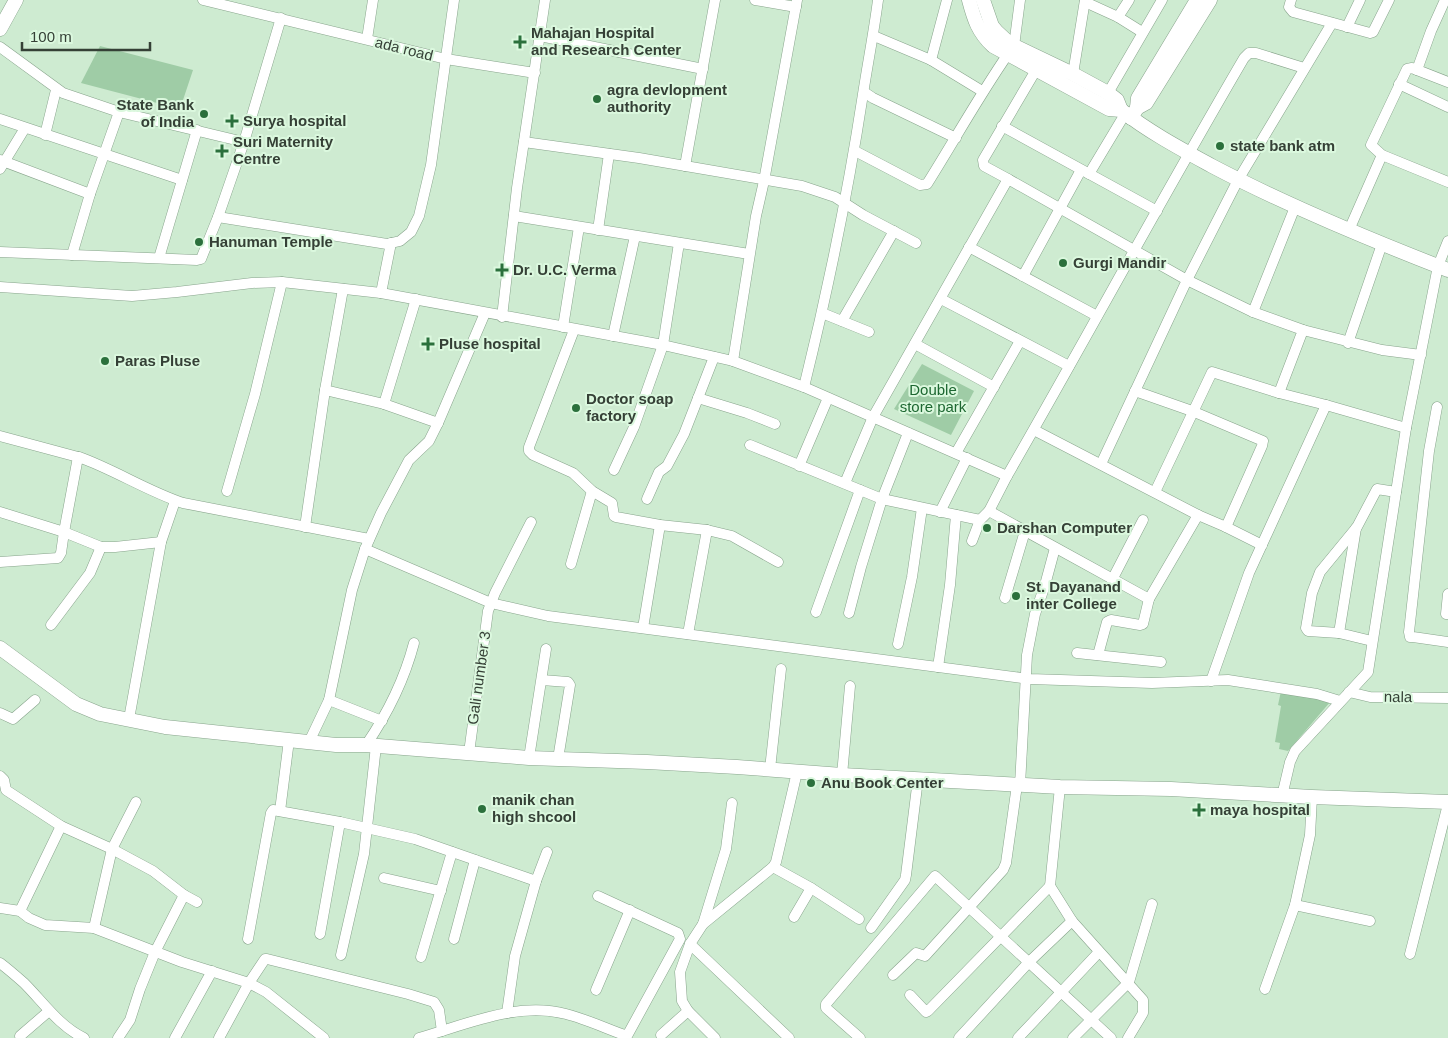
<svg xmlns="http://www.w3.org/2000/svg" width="1448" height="1038" font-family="Helvetica,sans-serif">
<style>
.green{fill:#9fcca6}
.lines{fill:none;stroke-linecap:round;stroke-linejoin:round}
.street-casing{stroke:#88a48c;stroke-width:11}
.secondary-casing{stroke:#88a48c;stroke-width:15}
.street{stroke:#fff;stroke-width:10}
.secondary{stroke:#fff;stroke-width:14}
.poi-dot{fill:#2b703c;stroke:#dbf8de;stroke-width:2}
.labels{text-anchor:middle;stroke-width:4;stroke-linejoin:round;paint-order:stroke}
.poi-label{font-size:15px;font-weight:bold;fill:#354036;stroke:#dbf8de;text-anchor:start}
.street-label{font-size:15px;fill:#354036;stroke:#dbf8de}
.park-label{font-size:15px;fill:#1d6731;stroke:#dbf8de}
</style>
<rect width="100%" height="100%" fill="#ceebd1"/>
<g class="green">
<path d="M100 46 193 70 180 109 81 83Z"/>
<path d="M922 364 974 391 951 435 894 409Z"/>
<path d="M1281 691 1331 701 1288 751 1279 749 1280 743 1275 742 1281 706 1278 705Z"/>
</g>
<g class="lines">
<defs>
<g id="street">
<path d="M203 0 446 59 535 73"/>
<path d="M755 0 796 7"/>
<path d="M1291 0 1289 7 1293 12 1370 33 1373 32 1389 0"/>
<path d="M1085 2 1118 17 1142 32"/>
<path d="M1118 17 1129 0"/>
<path d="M1347 27 1360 0"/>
<path d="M540 36 703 69"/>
<path d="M874 36 931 60 982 91"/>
<path d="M367 39 373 0"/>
<path d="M1014 46 1020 0"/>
<path d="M0 47 63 93 119 112 244 142"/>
<path d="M931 60 947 0"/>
<path d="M1417 70 1431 31 1445 0"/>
<path d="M1073 74 1085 0"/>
<path d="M1448 82 1412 68 1407 69 1371 145 1382 155 1448 182"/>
<path d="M1399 84 1448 107"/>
<path d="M864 92 873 98 956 138"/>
<path d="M1108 93 1162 0"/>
<path d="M0 119 182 180"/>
<path d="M1002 126 1157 211"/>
<path d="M45 135 56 90"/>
<path d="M524 142 639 158 802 186 835 197 863 215 916 243"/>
<path d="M855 151 920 185 927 184C954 141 979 96 1008 54"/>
<path d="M0 160 90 194"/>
<path d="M685 166 715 0"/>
<path d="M0 169 25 128"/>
<path d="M1089 174 1125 114"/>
<path d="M1008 179 984 166 983 160 1036 70"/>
<path d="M514 216 749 254"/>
<path d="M218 217 387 244 400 241 411 232 419 216 431 165 454 0"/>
<path d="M598 230 609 154"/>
<path d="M1349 230 1382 155"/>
<path d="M969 247 1097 316"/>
<path d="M0 252 197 260 201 259 218 217 244 142 281 18"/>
<path d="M72 255 90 194 119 112"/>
<path d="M159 258 197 130"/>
<path d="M1023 276 1081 170"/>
<path d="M0 287 132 296 177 292 252 283 282 282 381 293 663 345 733 361 804 387 1007 476C1087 337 1163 196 1244 58L1249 53H1256L1304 68"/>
<path d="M381 293 391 243"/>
<path d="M941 299 1069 366"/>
<path d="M1253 312 1295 207"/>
<path d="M822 313 869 332"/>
<path d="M502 317 517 188 545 0"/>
<path d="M842 321 894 231"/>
<path d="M563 327 579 227"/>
<path d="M574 330 529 447V451L533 455 573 473 592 491 612 503 614 516 616 517 660 525 707 530 732 536 778 562"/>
<path d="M1303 330 1382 350 1421 355"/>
<path d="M613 336 635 236"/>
<path d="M1348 343 1382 244"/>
<path d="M915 344 994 387"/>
<path d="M733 361 756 216 764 181 797 0"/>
<path d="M804 387C828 290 848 192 863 94 868 62 874 31 878 0"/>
<path d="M325 390 384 404 438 423 485 313"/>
<path d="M1135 391 1192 411 1263 441 1262 446 1226 527 1198 515"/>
<path d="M1279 393 1303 330 1253 312 1187 280 1238 180 1332 23"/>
<path d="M698 398 747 413 775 424"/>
<path d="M384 404 416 299"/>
<path d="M1437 407 1429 451 1409 632 1410 637H1413L1448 642"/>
<path d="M1034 430 1198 515 1149 599 1143 624 1140 625 1111 620 1107 622 1098 655"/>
<path d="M0 436 78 457"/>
<path d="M750 445 882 499 980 520"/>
<path d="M956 453 1020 341"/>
<path d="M799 466 828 398"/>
<path d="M614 470 634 427 663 345 679 243"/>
<path d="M845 483 873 417 1008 179 1187 280 1101 464"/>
<path d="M227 491 255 394 282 282"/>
<path d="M1155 492 1212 372 1279 393 1326 405"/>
<path d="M647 499 659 472 667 466 684 434 714 357"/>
<path d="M989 511 1149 599"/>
<path d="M0 512 64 532 78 457H79C115 470 147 491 183 503L369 539"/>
<path d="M940 512 967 458"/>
<path d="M305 527 325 390 343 289"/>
<path d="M1226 527 1262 545"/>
<path d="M972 541 980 520 989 511 1007 476"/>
<path d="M365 549 491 603 548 616 1030 679 1152 683 1228 680 1317 694 1340 701"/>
<path d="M0 562 58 558 61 553 64 532 101 547H115L161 542"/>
<path d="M571 564 592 491"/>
<path d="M1112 580 1143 520"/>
<path d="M1448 594 1446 614H1448"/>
<path d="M1005 598 1025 531"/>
<path d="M816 612 860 490"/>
<path d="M849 613 861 567 882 499 908 433"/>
<path d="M51 625 90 573 101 547"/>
<path d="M643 628 660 525"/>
<path d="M1339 633 1356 528"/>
<path d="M688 634 707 530"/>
<path d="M1372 641 1339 633 1308 631 1306 628 1312 593 1320 572 1357 527 1377 489 1396 492"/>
<path d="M898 644 912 577 922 508"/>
<path d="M1077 653 1161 662"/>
<path d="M938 667 950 585 956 515"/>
<path d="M542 680 568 682 570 685 558 759"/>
<path d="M1211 681 1249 573 1326 405 1406 428"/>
<path d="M1349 692 1370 697 1448 698"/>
<path d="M329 700 352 590 365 549 381 513 409 460 429 441 438 423"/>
<path d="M0 713 13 719 35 700"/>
<path d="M129 719 161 542 175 501"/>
<path d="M309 742 329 700 382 721"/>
<path d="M366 745C388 713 404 681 414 643"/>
<path d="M469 753 488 611 495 593 531 522"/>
<path d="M529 758 546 649"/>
<path d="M770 769 781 669"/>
<path d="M842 775 850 686"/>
<path d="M0 776 4 780 6 790 61 826 112 849 153 871 184 895 197 902"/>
<path d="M1020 785 1027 655 1035 614 1045 585 1055 548"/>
<path d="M1282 796 1290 762 1295 751 1368 672 1406 428 1438 266 1448 241"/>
<path d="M280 811 289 740"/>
<path d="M773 867 811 888 859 919"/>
<path d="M384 878 441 891"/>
<path d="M1050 886 1060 787"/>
<path d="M1295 905 1370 921"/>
<path d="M0 908 20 911 29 918 45 925 94 928 182 962 249 983 266 992 324 1038"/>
<path d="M20 911 61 826"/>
<path d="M794 917 811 888"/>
<path d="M703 924 726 849 732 803"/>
<path d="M94 928 112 849 136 802"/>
<path d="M871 928 905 880 906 875 918 779"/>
<path d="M320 934 340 822"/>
<path d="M248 939 271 813 273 810 340 822 415 839 536 881"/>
<path d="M454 939 475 860"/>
<path d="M690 944 789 1038"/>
<path d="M1410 954 1448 804"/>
<path d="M341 955 364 854 376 746"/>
<path d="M421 957 452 852"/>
<path d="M0 963C8 969 16 976 24 983 43 1002 59 1026 84 1038"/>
<path d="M893 975 916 953 925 956 1003 870 1006 863 1017 785"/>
<path d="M1265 989 1295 905 1310 835 1312 797"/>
<path d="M596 990 630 910"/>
<path d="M910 995 926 1012 928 1011 1050 886 1072 921 1143 1000V1013L1128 1038"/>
<path d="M507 1013 515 956 536 881 547 852"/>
<path d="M661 1035 688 1011"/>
<path d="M20 1036 49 1011"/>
<path d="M118 1038 130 1020 140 989 155 952 184 895"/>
<path d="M175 1038 212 971"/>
<path d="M219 1038 249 983 265 959H267L408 994 434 1002 439 1010 442 1031"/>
<path d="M419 1038C465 1025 517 1001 566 1014 586 1019 607 1029 627 1036L680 939 678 933 598 896"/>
<path d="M715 1038 688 1011 682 1001 680 972 690 944 703 924 773 867 776 862 797 772"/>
<path d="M860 1038 826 1008V1004L935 876 1111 1038"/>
<path d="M959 1038 1029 962 1072 921"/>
<path d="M1018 1038 1099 952"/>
<path d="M1073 1038 1129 982 1152 904"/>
</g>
<g id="secondary">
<path d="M969 0C974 19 978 32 993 46L1109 109 1121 110"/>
<path d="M983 0 992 26 997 32 1010 44 1073 74 1108 93 1117 100 1121 110"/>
<path d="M0 29 16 0"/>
<path d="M1137 108 1138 98 1197 0"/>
<path d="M1121 110C1149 132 1181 149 1212 166 1288 206 1368 239 1448 270"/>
<path d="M1131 118 1137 108 1146 103 1210 0"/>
<path d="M0 648 76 704 100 714 165 727 336 745H366L529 758 647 762 737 767 842 775 1060 787 1171 789 1312 797 1448 802"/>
</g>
</defs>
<use href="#street" class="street-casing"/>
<use href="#secondary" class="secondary-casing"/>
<use href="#street" class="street"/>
<use href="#secondary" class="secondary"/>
</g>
<g class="poi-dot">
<path d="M517.5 34.5h5v5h5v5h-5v5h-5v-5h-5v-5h5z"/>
<circle cx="597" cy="99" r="5"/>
<circle cx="204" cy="114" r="5"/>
<path d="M229.5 113.5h5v5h5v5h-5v5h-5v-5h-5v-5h5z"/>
<circle cx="1220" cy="146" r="5"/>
<path d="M219.5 143.5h5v5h5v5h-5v5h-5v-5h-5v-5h5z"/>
<circle cx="199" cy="242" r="5"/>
<circle cx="1063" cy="263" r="5"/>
<path d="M499.5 262.5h5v5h5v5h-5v5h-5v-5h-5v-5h5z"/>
<path d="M425.5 336.5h5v5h5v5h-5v5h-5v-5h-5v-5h5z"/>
<circle cx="105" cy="361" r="5"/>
<circle cx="576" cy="408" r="5"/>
<circle cx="987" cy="528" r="5"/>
<circle cx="1016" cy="596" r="5"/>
<circle cx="811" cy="783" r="5"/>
<circle cx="482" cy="809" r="5"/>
<path d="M1196.5 802.5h5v5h5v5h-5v5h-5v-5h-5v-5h5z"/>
</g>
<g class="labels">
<g class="poi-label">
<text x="531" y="38">Mahajan Hospital<tspan x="531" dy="17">and Research Center</tspan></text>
<text x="607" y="95">agra devlopment<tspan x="607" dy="17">authority</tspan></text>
<text x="194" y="110" text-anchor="end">State Bank<tspan x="194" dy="17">of India</tspan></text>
<text x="243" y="126">Surya hospital</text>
<text x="233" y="147">Suri Maternity<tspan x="233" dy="17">Centre</tspan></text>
<text x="1230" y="151">state bank atm</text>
<text x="209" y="247">Hanuman Temple</text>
<text x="1073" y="268">Gurgi Mandir</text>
<text x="513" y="275">Dr. U.C. Verma</text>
<text x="439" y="349">Pluse hospital</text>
<text x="115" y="366">Paras Pluse</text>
<text x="586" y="404">Doctor soap<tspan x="586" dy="17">factory</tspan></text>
<text x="997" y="533">Darshan Computer</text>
<text x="1026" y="592">St. Dayanand<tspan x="1026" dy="17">inter College</tspan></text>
<text x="821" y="788">Anu Book Center</text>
<text x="492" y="805">manik chan<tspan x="492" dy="17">high shcool</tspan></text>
<text x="1210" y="815">maya hospital</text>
</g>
<g class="street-label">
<text transform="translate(404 49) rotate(14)" y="5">ada road</text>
<text transform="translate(479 678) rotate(-82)" y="5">Gali number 3</text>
<text transform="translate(1398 697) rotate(1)" y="5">nala</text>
</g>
<g class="park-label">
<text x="933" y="395">Double<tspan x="933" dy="17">store park</tspan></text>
</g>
</g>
<path d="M22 42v8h128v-8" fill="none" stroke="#354036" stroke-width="2.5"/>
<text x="30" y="42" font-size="15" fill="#354036" stroke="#dbf8de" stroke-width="4" paint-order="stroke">100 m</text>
</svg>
